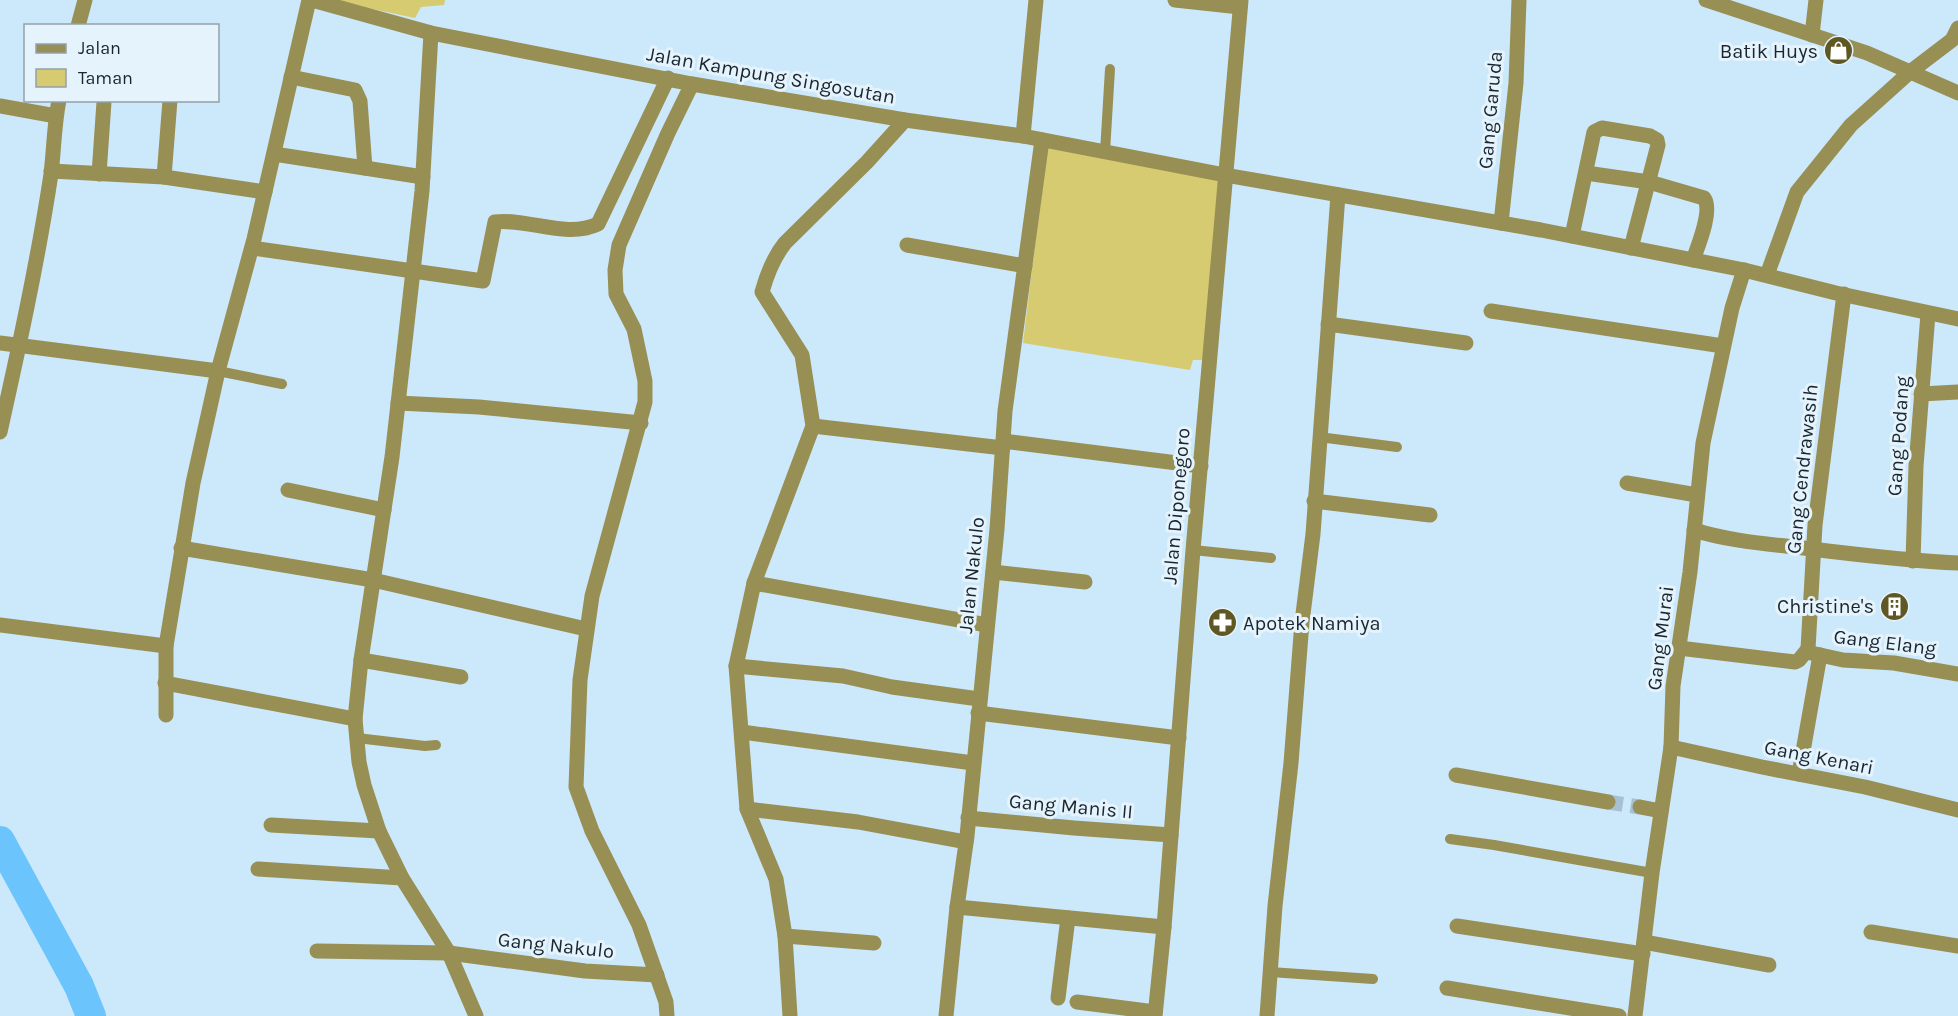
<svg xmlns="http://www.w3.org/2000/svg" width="1958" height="1016" font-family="Karla,sans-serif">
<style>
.green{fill:#d7cb72}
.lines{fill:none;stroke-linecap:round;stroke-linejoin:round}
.river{stroke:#6cc4fc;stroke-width:30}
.minor-tunnel{stroke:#a8c1d2;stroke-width:15;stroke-dasharray:15 8;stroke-linecap:butt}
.service{stroke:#978f54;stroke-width:10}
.minor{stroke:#978f54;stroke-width:15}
.tertiary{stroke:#978f54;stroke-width:15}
.labels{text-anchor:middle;stroke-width:6;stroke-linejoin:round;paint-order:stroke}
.poi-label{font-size:20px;fill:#19262f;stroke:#e5f3fc;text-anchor:end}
.street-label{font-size:20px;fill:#19262f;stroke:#e5f3fc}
</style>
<rect width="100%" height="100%" fill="#cce8fb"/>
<g class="green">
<path d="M339 0H445L444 5 421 7 415 18 339 2Z"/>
<path d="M1047 147 1219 178 1204 360H1193L1190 370 1023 343Z"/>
</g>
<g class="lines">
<path class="river" d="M0 841 79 986 91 1016"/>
<path class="minor-tunnel" d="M1608 802 1640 807"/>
<g class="service">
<path d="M1105 152 1110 69"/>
<path d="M218 371 282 384"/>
<path d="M1319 437 1397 447"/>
<path d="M1193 550 1271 558"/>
<path d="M357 738 425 746 436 745"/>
<path d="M1450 839 1494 845 1652 873"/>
<path d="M1270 972 1373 979"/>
</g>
<g class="minor">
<path d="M312 0 431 33 692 84 905 120 1023 136 1225 175 1541 230 1744 270 1836 293 1958 319"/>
<path d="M1175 0 1240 7"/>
<path d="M1706 0 1867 53 1958 93"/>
<path d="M78 26 85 0"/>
<path d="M431 33 422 191 392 457 361 660 355 719 359 762 364 785 379 831 402 878 449 953 476 1016"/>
<path d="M1812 35 1816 0"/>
<path d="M291 77 355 90 360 101 365 168"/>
<path d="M0 106 56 116"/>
<path d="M1023 136 1036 0"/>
<path d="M274 154 423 177"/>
<path d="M51 171 164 177 265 192"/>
<path d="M1586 173 1649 182 1704 198C1713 210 1698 246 1693 260"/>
<path d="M99 174 104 102"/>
<path d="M164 177 170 100"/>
<path d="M1501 223 1516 83 1519 0"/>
<path d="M1572 236 1594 132 1602 128 1650 136 1657 140 1658 145 1631 248"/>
<path d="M907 245 1025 266"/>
<path d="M252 248 483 281 495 222C528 218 566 239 598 224L668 78"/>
<path d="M1767 275 1797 192 1851 125 1910 72 1952 40 1958 28"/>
<path d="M1491 311 1723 346"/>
<path d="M1328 324 1466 343"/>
<path d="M0 343 218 371"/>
<path d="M1921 394 1958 392"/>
<path d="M398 403 479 407 641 423"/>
<path d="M813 426 1003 448"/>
<path d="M0 432C19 347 38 260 51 174 54 149 54 125 59 100"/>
<path d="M1003 441 1201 466"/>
<path d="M1627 483 1697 495"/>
<path d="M288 490 384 510"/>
<path d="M1314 501 1430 515"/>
<path d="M1694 530C1732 542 1772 544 1811 549 1860 555 1909 561 1958 563"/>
<path d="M181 548 373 580 586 629"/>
<path d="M1913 561 1916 466 1928 314"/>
<path d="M993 572 1085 582"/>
<path d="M754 583 987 625"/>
<path d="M0 625 166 646"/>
<path d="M1679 648 1795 662 1799 660 1808 649"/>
<path d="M1808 649 1815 525 1844 294"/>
<path d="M1808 649 1811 653 1843 660 1894 663 1958 674"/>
<path d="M361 660 461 677"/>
<path d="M736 666 843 676 892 687 979 699"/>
<path d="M165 683 355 719"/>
<path d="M978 713 1179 738"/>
<path d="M166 715V646L193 483 218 371 254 239 309 0"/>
<path d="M742 732 973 763"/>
<path d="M1671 747 1762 767 1865 787 1958 810"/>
<path d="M1799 774 1820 655"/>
<path d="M1456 775 1608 802"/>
<path d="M1640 807 1661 811"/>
<path d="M747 809 858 822 966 842"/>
<path d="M968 818 1074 828 1171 835"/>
<path d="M271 825 379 831"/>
<path d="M258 869 402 878"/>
<path d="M957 907 1164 927"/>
<path d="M1457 926 1643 954"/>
<path d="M1871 932 1958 946"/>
<path d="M785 936 874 943"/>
<path d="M1644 942 1769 965"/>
<path d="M317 951 449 953 585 971 657 975"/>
<path d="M1447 988 1619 1016"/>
<path d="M1058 998 1068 918"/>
<path d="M1077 1002 1155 1012"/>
<path d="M667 1016 666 1002 639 925 592 831 576 787 580 680 592 596 645 402V381L634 329 616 294 615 270 619 245 668 133 692 84"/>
<path d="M790 1016 785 936 776 879 747 809 736 666 754 583 813 426 802 355 762 292C767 274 773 258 785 243L867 162 905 120"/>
<path d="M946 1016 957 907 967 836 997 529 1005 411 1042 140"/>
<path d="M1267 1016 1275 906 1291 763 1302 622 1313 534 1338 195"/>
<path d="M1635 1016 1652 873 1671 747 1673 686 1690 572 1703 443 1732 308 1744 270"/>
</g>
<path class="tertiary" d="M1155 1016 1164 927 1193 550 1241 0"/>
</g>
<defs>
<symbol id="shop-disc" viewBox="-11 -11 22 22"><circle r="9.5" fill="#5f5824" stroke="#e5f3fc"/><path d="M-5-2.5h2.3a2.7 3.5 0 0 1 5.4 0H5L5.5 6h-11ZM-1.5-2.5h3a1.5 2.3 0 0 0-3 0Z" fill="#fff"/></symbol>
<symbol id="building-disc" viewBox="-11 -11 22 22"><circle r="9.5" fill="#5f5824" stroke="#e5f3fc"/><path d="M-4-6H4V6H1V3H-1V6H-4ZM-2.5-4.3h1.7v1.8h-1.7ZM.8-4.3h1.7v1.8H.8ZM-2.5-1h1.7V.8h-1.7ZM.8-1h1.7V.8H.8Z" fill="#fff"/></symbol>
<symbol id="pharmacy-disc" viewBox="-11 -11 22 22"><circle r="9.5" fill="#5f5824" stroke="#e5f3fc"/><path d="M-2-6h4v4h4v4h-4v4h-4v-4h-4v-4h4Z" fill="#fff"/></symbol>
</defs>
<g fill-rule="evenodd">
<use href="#shop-disc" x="1822" y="34" width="33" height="33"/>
<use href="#building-disc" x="1878" y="590" width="33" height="33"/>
<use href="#pharmacy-disc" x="1206" y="606" width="33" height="33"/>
</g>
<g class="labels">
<g class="poi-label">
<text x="1818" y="58">Batik Huys</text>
<text x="1874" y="613">Christine's</text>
<text x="1243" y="630" text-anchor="start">Apotek Namiya</text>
</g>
<g class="street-label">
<text transform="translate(771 75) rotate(10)" y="7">Jalan Kampung Singosutan</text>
<text transform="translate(1490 110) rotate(-85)" y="7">Gang Garuda</text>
<text transform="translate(1898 436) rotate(-86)" y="7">Gang Podang</text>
<text transform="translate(1802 469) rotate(-84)" y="7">Gang Cendrawasih</text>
<text transform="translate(1176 506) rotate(-85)" y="7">Jalan Diponegoro</text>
<text transform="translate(971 575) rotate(-84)" y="7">Jalan Nakulo</text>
<text transform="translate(1660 638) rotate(-83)" y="7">Gang Murai</text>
<text transform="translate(1885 642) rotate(7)" y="7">Gang Elang</text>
<text transform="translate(1819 757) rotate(11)" y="7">Gang Kenari</text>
<text transform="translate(1071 806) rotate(5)" y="7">Gang Manis II</text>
<text transform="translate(556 945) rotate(6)" y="7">Gang Nakulo</text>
</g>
</g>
<rect x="24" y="24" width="195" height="78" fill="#e5f3fc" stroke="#93a1aa" stroke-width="1.5"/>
<rect x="36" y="44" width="30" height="9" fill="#978f54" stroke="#93a1aa" stroke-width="1.5"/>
<text x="78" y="54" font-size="18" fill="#19262f">Jalan</text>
<rect x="36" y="69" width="30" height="18" fill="#d7cb72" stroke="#93a1aa" stroke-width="1.5"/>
<text x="78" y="84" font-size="18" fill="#19262f">Taman</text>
</svg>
